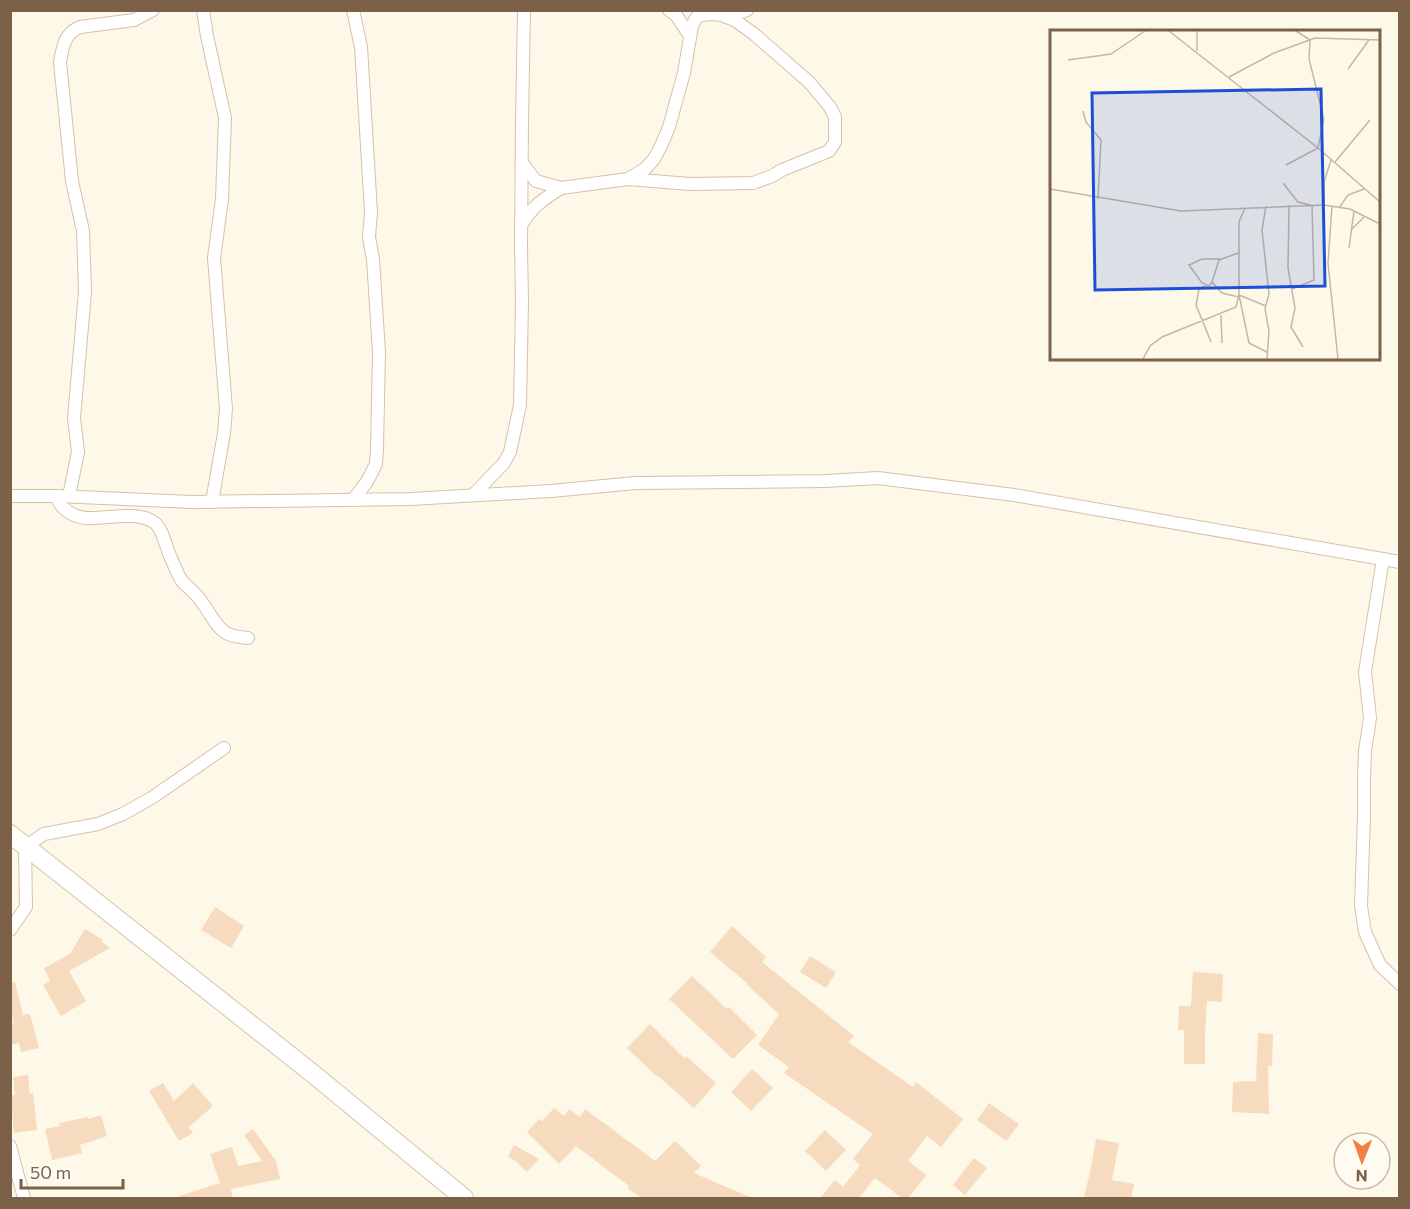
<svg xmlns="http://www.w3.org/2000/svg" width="1410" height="1209" font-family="Commissioner,sans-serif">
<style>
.building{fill:#f6dbbe}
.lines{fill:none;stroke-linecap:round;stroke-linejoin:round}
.minor-casing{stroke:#d3c2ad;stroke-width:14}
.secondary-casing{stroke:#d6c3aa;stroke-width:20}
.minor{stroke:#fff;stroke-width:12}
.secondary{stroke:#fff;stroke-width:18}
.inset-road{fill:none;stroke:#c6b7a4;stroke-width:1.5}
.view{fill:#1d4ed8;fill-opacity:0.15;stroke:#1d4ed8;stroke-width:3}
.inset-edge{fill:none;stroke:#7c6149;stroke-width:3}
</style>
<rect width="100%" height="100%" fill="#fef8e9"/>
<g class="building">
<path d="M215 907 244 926 231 948 201 930Z"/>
<path d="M732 926 766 957 762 962 854 1036 848 1042 913 1087 916 1082 963 1119 941 1147 927 1136 908 1161 927 1175 908 1198H902L875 1178 859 1198H820L835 1180 843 1187 860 1165 853 1159 873 1134 784 1073 789 1067 758 1045 779 1014 746 984 747 983 710 952Z"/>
<path d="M85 929 103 940 102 942 110 948 69 971 86 1001 61 1016 43 985 50 981 44 968 70 954Z"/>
<path d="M810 956 836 972 826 988 800 972Z"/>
<path d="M1193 972 1223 974 1222 1002 1207 1001 1205 1036V1064H1184V1030H1178L1179 1006H1191Z"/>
<path d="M692 976 727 1009 729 1007 757 1035 733 1059 669 999Z"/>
<path d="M15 982 23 1015 30 1014 39 1048 21 1052 19 1043 10 1045V1024L14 1023 10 1009V983Z"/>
<path d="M650 1024 684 1058 686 1056 716 1083 694 1108 658 1076 657 1077 627 1048Z"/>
<path d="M1258 1033 1273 1034 1272 1066H1268L1269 1114 1232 1112 1233 1082 1256 1081Z"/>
<path d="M752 1069 773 1088 751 1111 731 1092Z"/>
<path d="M28 1075 30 1094 33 1093 37 1130 14 1133 12 1111H10V1095H15L13 1077Z"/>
<path d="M163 1083 174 1101 193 1083 213 1106 189 1127 193 1133 179 1141 149 1091Z"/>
<path d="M989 1103 1019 1124 1006 1141 977 1120Z"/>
<path d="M554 1108 564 1116 569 1109 580 1117 585 1109 655 1161 675 1141 701 1166 694 1173 752 1198H642L628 1189 629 1186 576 1146 559 1164 527 1132 539 1119 542 1121Z"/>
<path d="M101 1115 107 1136 80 1145 82 1153 52 1160 45 1129 60 1126 59 1123 88 1117V1119Z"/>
<path d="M253 1129 276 1161 280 1179 231 1189 233 1198H179V1196L220 1183 210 1154 232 1147 238 1166 262 1161 244 1135Z"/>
<path d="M825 1130 846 1150 826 1171 805 1151Z"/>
<path d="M1096 1139 1119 1143 1112 1180 1134 1184 1131 1198H1093L1084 1196 1090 1173Z"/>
<path d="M514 1145 539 1159 527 1172 514 1160 508 1157Z"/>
<path d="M974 1158 987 1168 965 1195 953 1185Z"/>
</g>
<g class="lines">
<defs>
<g id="minor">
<path d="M203 10 207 36 225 118 222 199 214 258 226 409 224 433 212 502"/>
<path d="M669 10 676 15 690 36"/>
<path d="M726 17 747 10"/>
<path d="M522 163 536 181 561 188 628 179 645 169 654 159 661 146 669 127 684 73 692 26 696 18 701 15 711 14 722 15 736 21 754 34 809 82 830 107 835 117V142L829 151 782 170 772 176 753 183 690 184 628 179"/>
<path d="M521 225C533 206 542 200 561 188"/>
<path d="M473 495 504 463 510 452 520 405 522 303 521 245 522 122 524 10"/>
<path d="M10 496H57L192 502 411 499 551 491 635 483 825 481 878 478 1014 495 1400 562"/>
<path d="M57 496C59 509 75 518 88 518 107 519 138 510 155 523 163 530 166 547 170 556 174 564 177 574 182 581 188 588 196 593 201 601 209 611 215 626 226 633 233 637 241 637 248 638"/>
<path d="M69 496 78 452 74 418 85 292 83 231 72 181 60 62C63 46 64 34 80 27L134 20 153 10"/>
<path d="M353 500 366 483 371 474 376 464 377 449 379 352 373 259 369 237 371 212 361 47 353 10"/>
<path d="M1383 559 1365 672 1370 718 1365 751 1364 779V815L1361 906 1365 932 1380 965 1400 984"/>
<path d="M10 930 26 907 25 847 44 834 98 824 123 814 153 797 224 748"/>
<path d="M10 1146 24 1198"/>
</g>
<path id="secondary" d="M10 834 312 1073 464 1198"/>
</defs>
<use href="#minor" class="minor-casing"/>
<use href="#secondary" class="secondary-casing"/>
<use href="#minor" class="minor"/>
<use href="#secondary" class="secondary"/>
</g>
<g transform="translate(1050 30)">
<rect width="330" height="330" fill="#fef8e9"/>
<path class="inset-road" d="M119 1 268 118 330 172M147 1V21M18 30 61 24 95 1M298 39 319 10M179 47 224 23 265 8 330 10M33 81 36 92 51 110 48 169M285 132 320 90M236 135 268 118 274 89 259 29 260 10 246 1M233 153 248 172 264 176M0 159 131 181 274 175 300 179 330 194M239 175 238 238 245 278 241 297 253 317M274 175V152L281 130M216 176 212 200 219 264 215 279 219 301 217 329M282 176 278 233 288 329M289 178 298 165 314 159M301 200 314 187M299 218 304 181M188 223 169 230 162 252 172 263 189 267M162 252 159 256 152 253 139 235 152 229H170M155 256 149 259 146 275 161 312M242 259 264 250 262 176M216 276 189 265 199 313 217 322M171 285 172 313M93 329 100 316 112 307 186 277 189 265V192L195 178"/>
<path class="view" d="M271 59 275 256 45 260 42 63Z"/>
<rect width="330" height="330" class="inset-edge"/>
</g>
<rect width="1410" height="1209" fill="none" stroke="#7c6149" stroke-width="24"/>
<g transform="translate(1362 1161) rotate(181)"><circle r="28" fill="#fffbf1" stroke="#cbbdae" stroke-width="1.5"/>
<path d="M0-4.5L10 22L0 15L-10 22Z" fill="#f27f44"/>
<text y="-9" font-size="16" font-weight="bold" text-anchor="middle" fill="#7c6149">N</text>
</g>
<path d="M21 1179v9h102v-9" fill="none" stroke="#7c6149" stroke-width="3"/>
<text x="30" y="1179" font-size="18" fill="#7c6149" stroke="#fffbf1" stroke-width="4.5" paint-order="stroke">50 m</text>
</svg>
